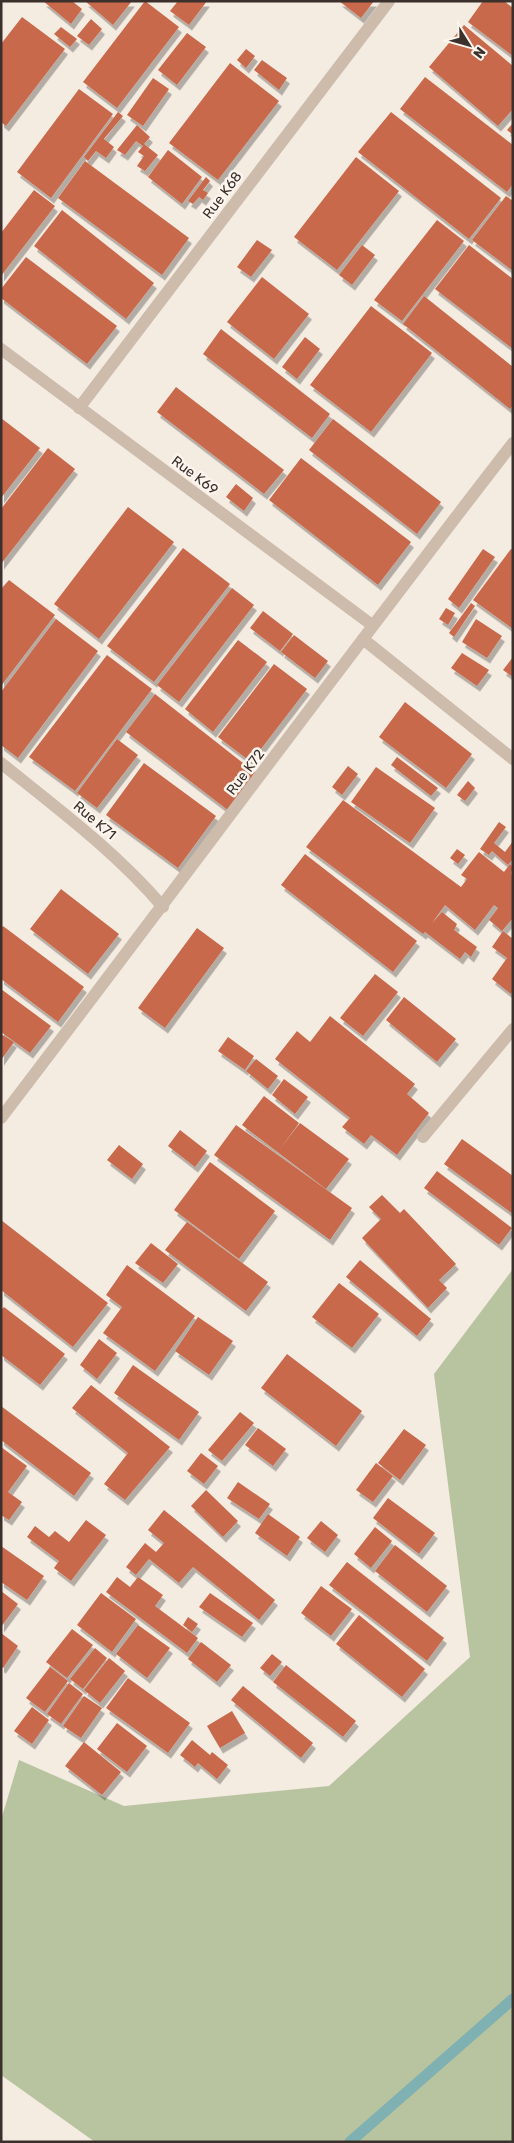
<svg xmlns="http://www.w3.org/2000/svg" width="514" height="2143" font-family="Rubik,sans-serif">
<style>
.green{fill:#b8c4a0}
.lines{fill:none;stroke-linecap:round;stroke-linejoin:round}
.stream{stroke:#7fb0b2;stroke-width:11}
.building{fill:#c8694b;filter:url(#shadow)}
.minor{stroke:#cdbbac;stroke-width:12}
.labels{text-anchor:middle;stroke-width:5;stroke-linejoin:round;paint-order:stroke}
.street-label{font-size:14px;fill:#3b302b;stroke:#fbf5ee}
</style>
<defs>
<filter id="shadow"><feDropShadow dx="3" dy="5.5" stdDeviation="0" flood-color="#0004"/></filter>
</defs>
<rect width="100%" height="100%" fill="#f4ebe1"/>
<path class="green" d="M513 1269V2142H95L1 2075V1820L19 1760 124 1806 329 1786 470 1657 434 1374Z"/>
<g class="lines">
<path class="stream" d="M350 2142 513 1999"/>
</g>
<g class="building">
<path d="M43 1H72L82 9 71 24Z"/>
<path d="M85 1H132L113 25Z"/>
<path d="M145 1 179 27 117 108 83 82Z"/>
<path d="M178 1H207L189 25 170 11Z"/>
<path d="M339 1H374L361 18Z"/>
<path d="M483 1H504L513 8V56L468 22Z"/>
<path d="M22 17 65 49 6 126 1 122V44Z"/>
<path d="M91 19 102 29 89 45 77 36Z"/>
<path d="M464 25 513 66V109L498 126 429 67Z"/>
<path d="M61 27 77 39 70 47 54 34Z"/>
<path d="M187 33 206 47 177 85 158 70Z"/>
<path d="M246 49 255 56 246 68 237 60Z"/>
<path d="M262 60 287 78 279 90 254 70Z"/>
<path d="M230 63 279 101 218 180 169 143Z"/>
<path d="M425 77 513 145V184L507 192 400 109Z"/>
<path d="M153 78 169 89 143 126 127 115Z"/>
<path d="M79 89 113 114 51 198 17 172Z"/>
<path d="M118 112 123 116 104 139 114 147 106 158 96 151 88 161 84 157Z"/>
<path d="M391 112 501 198 469 239 358 152Z"/>
<path d="M513 123V135L507 130Z"/>
<path d="M137 125 150 137 144 144 158 155 145 171 137 166 144 156 138 152 143 146 136 141 125 155 117 150Z"/>
<path d="M168 150 202 177 182 204 148 177Z"/>
<path d="M356 157 399 191 337 270 294 237Z"/>
<path d="M85 161 189 238 162 275 58 198Z"/>
<path d="M206 177 210 181 203 190 208 193 203 200 199 197 193 204 188 201Z"/>
<path d="M34 190 55 206 1 276V233Z"/>
<path d="M506 196 513 201V271L472 240Z"/>
<path d="M62 210 154 283 126 319 34 246Z"/>
<path d="M437 220 464 241 402 321 374 300Z"/>
<path d="M257 240 272 250 251 277 237 267Z"/>
<path d="M362 245 375 255 352 285 339 275Z"/>
<path d="M469 245 513 279V349L435 289Z"/>
<path d="M26 257 117 326 87 364 1 298V289Z"/>
<path d="M262 277 309 314 274 359 227 322Z"/>
<path d="M424 296 513 367V405L510 409 403 324Z"/>
<path d="M371 306 432 353 371 432 310 385Z"/>
<path d="M221 329 330 414 312 438 203 354Z"/>
<path d="M305 337 320 349 297 379 282 367Z"/>
<path d="M176 387 284 470 264 494 157 412Z"/>
<path d="M1 418 40 448 1 498Z"/>
<path d="M333 419 441 502 417 534 309 450Z"/>
<path d="M48 448 75 469 1 564V509Z"/>
<path d="M301 458 411 542 378 585 269 500Z"/>
<path d="M236 484 253 498 244 511 226 497Z"/>
<path d="M128 507 174 542 99 639 54 604Z"/>
<path d="M183 548 230 584 154 682 107 646Z"/>
<path d="M483 549 495 557 459 608 448 599Z"/>
<path d="M511 549 513 550V629L473 600Z"/>
<path d="M9 580 55 615 1 686V589Z"/>
<path d="M232 588 254 605 179 702 157 685Z"/>
<path d="M471 603 475 606 454 637 449 633Z"/>
<path d="M446 608 455 613 448 625 439 619Z"/>
<path d="M263 611 293 634 280 651 250 628Z"/>
<path d="M56 619 98 651 18 758 1 745V692Z"/>
<path d="M476 619 502 636 487 658 462 642Z"/>
<path d="M294 635 328 661 315 678 281 652Z"/>
<path d="M238 640 267 662 213 732 185 709Z"/>
<path d="M462 653 489 670 477 686 451 668Z"/>
<path d="M107 655 152 689 75 791 29 757Z"/>
<path d="M513 657V677L503 670Z"/>
<path d="M274 664 307 689 251 762 218 737Z"/>
<path d="M155 694 257 774 229 811 126 732Z"/>
<path d="M405 702 472 754 446 788 379 737Z"/>
<path d="M117 739 138 755 97 808 77 793Z"/>
<path d="M397 757 438 788 431 796 391 765Z"/>
<path d="M144 763 216 816 178 868 106 815Z"/>
<path d="M348 766 358 774 342 795 332 787Z"/>
<path d="M376 767 435 808 410 843 351 802Z"/>
<path d="M468 781 475 788 465 801 457 795Z"/>
<path d="M343 800 461 887 467 879 461 875 479 852 504 872 510 864 513 867 511 874 513 876V918L502 931 489 920 498 908 494 905 475 930 445 905 432 923 442 912 457 924 454 930 477 947 471 957 465 952 460 959 425 932 423 934 306 847Z"/>
<path d="M499 822 506 827 494 843 505 852 513 841V859L508 865 492 851 489 855 480 849Z"/>
<path d="M457 849 465 855 458 864 450 858Z"/>
<path d="M305 854 417 941 393 972 281 885Z"/>
<path d="M61 889 119 934 88 974 30 929Z"/>
<path d="M3 926 84 987 58 1022 1 979V929Z"/>
<path d="M197 928 224 948 165 1028 138 1008Z"/>
<path d="M503 931 513 939V990L511 994 492 979 507 958 492 947Z"/>
<path d="M375 974 398 992 363 1036 340 1018Z"/>
<path d="M1 989 51 1026 30 1053 1 1032Z"/>
<path d="M404 997 456 1039 437 1062 386 1020Z"/>
<path d="M330 1016 415 1084 407 1094 429 1113 397 1155 371 1135 364 1144 342 1127 350 1118 275 1059 297 1031 310 1042Z"/>
<path d="M1 1034 14 1042 1 1060Z"/>
<path d="M228 1037 254 1056 245 1070 218 1051Z"/>
<path d="M256 1059 278 1076 268 1089 246 1071Z"/>
<path d="M284 1079 308 1097 295 1114 272 1095Z"/>
<path d="M264 1096 299 1123 280 1149 300 1123 349 1159 326 1189 242 1125Z"/>
<path d="M236 1125 352 1208 330 1240 214 1155Z"/>
<path d="M180 1130 207 1151 195 1167 168 1146Z"/>
<path d="M462 1139 513 1176V1214L444 1164Z"/>
<path d="M119 1145 143 1164 132 1179 107 1160Z"/>
<path d="M210 1162 275 1211 239 1259 174 1210Z"/>
<path d="M437 1171 512 1228 499 1245 424 1188Z"/>
<path d="M382 1195 400 1213 404 1209 456 1264 439 1280 447 1288 428 1308 362 1238 381 1219 369 1207Z"/>
<path d="M1 1220 108 1303 73 1347 1 1290Z"/>
<path d="M187 1222 268 1282 246 1311 165 1250Z"/>
<path d="M151 1243 178 1264 163 1283 135 1263Z"/>
<path d="M360 1260 431 1319 417 1336 346 1277Z"/>
<path d="M127 1265 195 1316 155 1371 103 1333 122 1307 106 1295Z"/>
<path d="M339 1283 379 1314 352 1348 312 1317Z"/>
<path d="M4 1307 65 1354 40 1385 1 1355V1310Z"/>
<path d="M198 1317 233 1341 209 1375 175 1351Z"/>
<path d="M99 1339 117 1353 97 1379 80 1365Z"/>
<path d="M287 1354 362 1411 336 1446 261 1388Z"/>
<path d="M133 1365 199 1412 179 1440 114 1393Z"/>
<path d="M91 1385 170 1447 125 1500 104 1484 128 1453 72 1408Z"/>
<path d="M1 1406 91 1473 74 1496 1 1440Z"/>
<path d="M240 1412 254 1423 222 1461 208 1450Z"/>
<path d="M258 1428 286 1449 273 1466 245 1445Z"/>
<path d="M404 1429 426 1445 400 1480 378 1463Z"/>
<path d="M1 1447 27 1466 8 1492 22 1502 9 1520 1 1515Z"/>
<path d="M201 1453 218 1466 204 1484 187 1471Z"/>
<path d="M376 1463 393 1476 373 1502 356 1490Z"/>
<path d="M238 1482 270 1504 259 1519 227 1498Z"/>
<path d="M206 1490 238 1521 223 1537 191 1506Z"/>
<path d="M388 1498 435 1533 419 1554 373 1518Z"/>
<path d="M164 1510 275 1600 259 1620 193 1567 179 1583 149 1559 136 1575 126 1567 145 1543 156 1552 164 1543 148 1530Z"/>
<path d="M268 1514 300 1537 287 1556 255 1533Z"/>
<path d="M86 1520 106 1535 71 1581 54 1568 59 1561 27 1537 35 1526 49 1537 55 1531 69 1542Z"/>
<path d="M321 1521 338 1535 325 1552 307 1538Z"/>
<path d="M375 1527 392 1541 371 1568 354 1554Z"/>
<path d="M395 1545 447 1586 427 1612 375 1571Z"/>
<path d="M1 1546 44 1576 27 1600 1 1582Z"/>
<path d="M347 1562 444 1638 427 1661 329 1585Z"/>
<path d="M117 1577 130 1587 138 1577 163 1595 155 1606 198 1638 187 1653 106 1592Z"/>
<path d="M321 1586 352 1609 331 1636 301 1613Z"/>
<path d="M1 1591 18 1604 1 1627Z"/>
<path d="M101 1593 136 1619 112 1652 77 1625Z"/>
<path d="M210 1593 253 1623 242 1637 199 1607Z"/>
<path d="M359 1615 425 1669 402 1697 336 1644Z"/>
<path d="M188 1617 198 1624 192 1632 183 1625Z"/>
<path d="M138 1625 170 1648 147 1678 116 1654Z"/>
<path d="M72 1629 93 1645 67 1678 46 1662Z"/>
<path d="M1 1633 18 1646 3 1668 1 1667Z"/>
<path d="M201 1642 231 1665 217 1682 188 1659Z"/>
<path d="M95 1648 107 1658 83 1689 70 1679Z"/>
<path d="M272 1654 282 1662 270 1676 260 1668Z"/>
<path d="M109 1658 125 1671 100 1703 84 1690Z"/>
<path d="M286 1665 356 1721 343 1737 273 1682Z"/>
<path d="M50 1667 68 1681 45 1712 26 1698Z"/>
<path d="M128 1678 190 1723 168 1753 106 1708Z"/>
<path d="M69 1683 83 1694 61 1724 47 1714Z"/>
<path d="M243 1686 313 1743 301 1758 231 1700Z"/>
<path d="M84 1696 102 1708 81 1738 63 1726Z"/>
<path d="M32 1707 49 1720 32 1744 14 1731Z"/>
<path d="M232 1711 245 1733 220 1748 207 1726Z"/>
<path d="M117 1723 147 1746 127 1772 97 1749Z"/>
<path d="M192 1740 210 1755 212 1752 228 1765 217 1779 198 1763 195 1767 180 1755Z"/>
<path d="M84 1742 121 1772 102 1795 65 1766Z"/>
</g>
<g class="lines">
<g class="minor">
<path d="M1 349 372 625"/>
<path d="M79 408 389 1"/>
<path d="M363 639 513 759"/>
<path d="M1 763C57 808 116 852 163 907"/>
<path d="M1 1118C173 893 340 666 513 443"/>
<path d="M423 1137 513 1029"/>
</g>
</g>
<g class="labels">
<g class="street-label">
<text transform="translate(222 195) rotate(-53)" y="5">Rue K68</text>
<text transform="translate(195 475) rotate(37)" y="5">Rue K69</text>
<text transform="translate(245 772) rotate(-53)" y="5">Rue K72</text>
<text transform="translate(95 820) rotate(40)" y="5">Rue K71</text>
</g>
</g>
<rect width="514" height="2143" fill="none" stroke="#3b302b" stroke-width="5"/>
<g transform="translate(469 45) rotate(127)" stroke="#fbf5ee" stroke-width="4" paint-order="stroke">
<path d="M0-4L9 19L0 12L-9 19Z" fill="#3b302b"/>
<text y="-8" font-size="14" font-weight="bold" text-anchor="middle" fill="#3b302b">N</text>
</g>
</svg>
